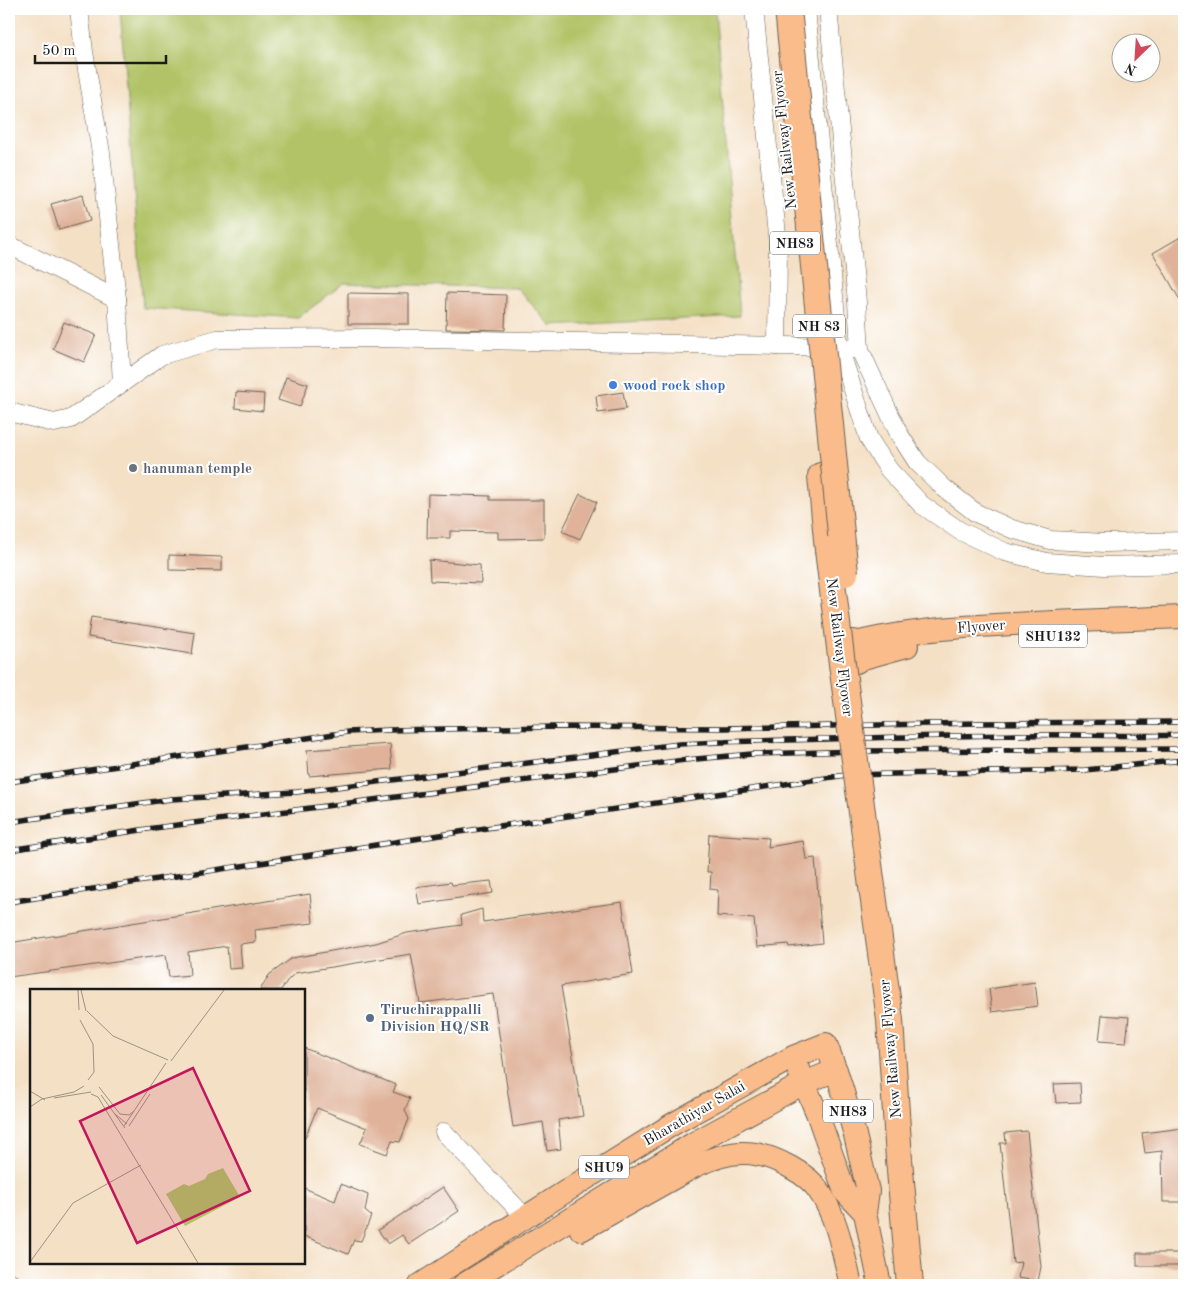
<svg xmlns="http://www.w3.org/2000/svg" width="1193" height="1294" viewBox="0 0 1193 1294" font-family="'Old Standard TT',serif">
<rect width="100%" height="100%" fill="#fff"/>
<filter id="ink" filterUnits="userSpaceOnUse"><feTurbulence type="fractalNoise" baseFrequency=".02" numOctaves="2"/><feDisplacementMap in="SourceGraphic" scale="10" xChannelSelector="R" yChannelSelector="G"/><feConvolveMatrix kernelMatrix="1 2 1 2 8 2 1 2 1" color-interpolation-filters="sRGB"/></filter>
<filter id="wash" filterUnits="userSpaceOnUse"><feTurbulence type="fractalNoise" baseFrequency=".0096" numOctaves="4" result="noise"/><feDisplacementMap in="SourceGraphic" scale="20" xChannelSelector="R" yChannelSelector="G"/><feGaussianBlur stdDeviation="1.12" result="paint"/><feColorMatrix in="noise" values="0 0 0 0 0 0 0 0 0 0 0 0 0 0 0 0 0 1.4 0 .05"/><feComposite in="paint" operator="in"/></filter>
<g filter="url(#wash)">
<rect width="100%" height="100%" fill="#f4e0c5"/>
<polygon fill="#b1c366" stroke="#667041" points="120,9 715,9 740,316 551,326 517,288 344,283 298,318 143,308"/>
<g id="blocks">
<g fill="#dfb299">
<polygon points="83,195 90,221 59,230 51,204"/>
<polygon points="1184,235 1184,307 1153,253"/>
<polygon points="348,293 409,294 409,324 348,324"/>
<polygon points="447,293 506,295 505,330 446,329"/>
<polygon points="64,322 96,335 84,362 53,349"/>
<polygon points="286,377 308,384 300,407 278,400"/>
<polygon points="236,392 264,394 263,411 235,408"/>
<polygon points="623,392 626,409 598,413 596,396"/>
<polygon points="428,494 490,496 490,500 544,500 544,538 498,539 498,532 450,531 450,538 427,538"/>
<polygon points="580,494 597,502 580,539 562,531"/>
<polygon points="169,555 222,557 222,571 169,570"/>
<polygon points="429,560 480,565 481,583 430,581"/>
<polygon points="91,617 195,633 192,654 88,637"/>
<polygon points="390,744 392,769 309,776 307,750"/>
<polygon points="709,834 769,838 768,847 803,841 806,859 815,858 822,943 789,947 788,944 757,947 754,919 717,916 718,890 710,889 711,872 707,872"/>
<polygon points="491,881 493,893 419,904 416,887 451,882 452,885"/>
<polygon points="310,894 313,923 255,930 256,942 240,944 242,968 229,969 227,946 188,952 190,975 169,977 166,955 9,977 9,943"/>
<polygon points="622,902 633,974 561,986 583,1116 558,1120 561,1149 547,1151 543,1122 513,1127 493,994 420,1003 411,954 295,973 287,981 281,990 260,990 269,975 292,958 376,943 407,933 462,925 461,915 482,909 483,922"/>
<polygon points="1035,982 1038,1006 992,1012 989,989"/>
<polygon points="1102,1015 1129,1017 1126,1043 1099,1041"/>
<polygon points="304,1048 396,1085 393,1092 410,1098 405,1110 409,1119 400,1142 392,1141 387,1154 360,1144 367,1128 317,1108 305,1138 304,1138"/>
<polygon points="1080,1083 1081,1102 1056,1103 1054,1084"/>
<polygon points="1184,1128 1184,1148 1183,1148 1184,1202 1163,1202 1162,1151 1145,1153 1142,1133"/>
<polygon points="1027,1131 1041,1267 1038,1281 1018,1278 1021,1262 1013,1263 1000,1143 1006,1143 1005,1133"/>
<polygon points="341,1184 368,1195 365,1211 371,1216 361,1241 354,1240 348,1254 304,1236 304,1188 335,1201"/>
<polygon points="443,1187 459,1211 409,1244 402,1235 388,1244 378,1230"/>
<rect x="1137" y="1253" width="47" height="13"/>
</g>
</g>
</g>
<g filter="url(#ink)">
<use href="#blocks" fill-opacity="0" stroke="#686157" stroke-width="1"/>
<g fill="none" stroke-linecap="round" stroke-linejoin="round">
<g stroke="#686157" stroke-width="19">
<g id="minor">
<polyline points="79,9 84,52 101,153 117,299 122,383"/>
<polyline points="754,9 778,245 777,346"/>
<polyline points="806,9 839,347 869,439 889,470 922,505 960,531 1005,552 1047,562 1104,566 1184,564"/>
<polyline points="828,9 857,302 860,350 899,434 917,462 944,488 976,513 1012,529 1050,540 1105,543 1184,541"/>
<polyline points="9,245 117,299"/>
<polyline points="9,412 54,423 71,419 162,355 217,339 372,338 839,347 860,350"/>
<polyline points="444,1132 525,1217"/>
<polyline points="9,1281 13,1285"/>
</g>
</g>
<g stroke="#686157" stroke-width="24">
<g id="major">
<path d="M840,647C896,631 955,627 1013,624C1070,621 1127,619 1184,617"/>
<polyline points="842,664 907,646"/>
<polyline points="798,1069 817,1113 845,1192 865,1213"/>
<path d="M581,1230L695,1166C729,1150 755,1147 790,1167C801,1173 812,1180 819,1191C838,1219 843,1253 851,1285"/>
<polyline points="420,1285 582,1181 673,1124 793,1057 826,1044 838,1076 843,1092 855,1135 868,1191 865,1213 880,1285"/>
<polyline points="463,1285 694,1143 804,1083 836,1070"/>
</g>
</g>
<g stroke="#686157" stroke-width="28">
<g id="highway">
<polyline points="821,476 828,550"/>
<polyline points="854,643 856,660"/>
</g>
</g>
<use href="#minor" stroke="#fff" stroke-width="18"/>
<use href="#major" stroke="#fabc8b" stroke-width="22"/>
<use href="#highway" stroke="#fabc8b" stroke-width="26"/>
<g stroke="#1c1c1c" stroke-width="5.5">
<g id="rail">
<polyline points="9,782 348,732 389,730 553,727 725,728 978,723 1184,722"/>
<path d="M9,822L171,799L297,792L679,744L721,742C820,739 918,736 1017,735C1073,734 1129,737 1184,735"/>
<polyline points="9,850 154,828 685,760 752,754 859,751 1184,749"/>
<polyline points="9,902 466,831 846,775 1085,770 1184,760"/>
</g>
</g>
<use href="#rail" stroke="#fff" stroke-width="4" stroke-dasharray="11" stroke-linecap="butt"/>
<g stroke="#686157" stroke-width="28" stroke-linecap="butt">
<g id="highway-bridge">
<polyline points="788,9 845,573"/>
<polyline points="828,550 842,664 890,1020 899,1159 910,1285"/>
</g>
</g>
<use href="#highway-bridge" stroke="#fabc8b" stroke-width="26"/>
</g>
</g>
<circle fill="#3f7fe0" stroke="#fff" stroke-width="2" cx="613" cy="385" r="5"/>
<circle fill="#6b7280" stroke="#fff" stroke-width="2" cx="133" cy="468" r="5"/>
<circle fill="#5c6f8a" stroke="#fff" stroke-width="2" cx="370" cy="1018" r="5"/>
<g text-anchor="middle" stroke-width="4" stroke-linejoin="round" paint-order="stroke">
<g fill="#fff" stroke="#606060" stroke-width="1">
<rect x="770" y="231.5" width="50" height="23" rx="4"/>
<rect x="793" y="314.5" width="52" height="23" rx="4"/>
<rect x="1019" y="624.5" width="68" height="23" rx="4"/>
<rect x="823" y="1099.5" width="50" height="23" rx="4"/>
<rect x="579" y="1155.5" width="50" height="23" rx="4"/>
</g>
<g font-size="14" font-weight="bold" fill="#1c1c1c">
<text x="795" y="248">NH83</text>
<text x="819" y="331">NH 83</text>
<text x="1053" y="641">SHU132</text>
<text x="848" y="1116">NH83</text>
<text x="604" y="1172">SHU9</text>
</g>
<g font-size="15" fill="#1c1c1c" stroke="#fff">
<text transform="translate(784 140) rotate(-96)" y="5">New Railway Flyover</text>
<text transform="translate(981 626) rotate(-4)" y="5">Flyover</text>
<text transform="translate(840 647) rotate(83)" y="5">New Railway Flyover</text>
<text transform="translate(890 1049) rotate(-95)" y="5">New Railway Flyover</text>
<text transform="translate(694 1113) rotate(-30)" y="5">Bharathiyar Salai</text>
</g>
<g font-size="15" font-weight="bold" fill="#366cbe" stroke="#fff" text-anchor="start">
<text x="623" y="390">wood rock shop</text>
</g>
<g font-size="15" font-weight="bold" fill="#5b616d" stroke="#fff" text-anchor="start">
<text x="143" y="473">hanuman temple</text>
</g>
<g font-size="15" font-weight="bold" fill="#4e5e75" stroke="#fff" text-anchor="start">
<text x="380" y="1014">Tiruchirappalli<tspan x="380" dy="17">Division HQ/SR</tspan></text>
</g>
</g>
<g transform="translate(30 989)">
<rect width="275" height="275" fill="#f4e0c5"/>
<path d="M193,179L210,208L155,237L136,205L154,195L159,197L175,190L178,185Z" fill="#b1c366"/>
<path fill="none" stroke="#9e9281" stroke-width="1" d="M48,1L49,21M51,1L56,22M57,22L83,47L138,71M50,31L63,55L64,83L58,91M141,72L194,1M69,98L90,125L99,126L104,122M0,102L15,111M61,105L68,108L168,274M71,106L95,139M24,109L61,103M0,118L12,110L44,103L54,97M85,125L97,135M94,137L136,74M99,137L120,105M0,273L43,214L111,176"/>
<path fill="#c2185b" fill-opacity="0.15" stroke="#c2185b" stroke-width="2.5" d="M163,79L220,202L107,254L50,132Z"/>
<rect width="275" height="275" fill="none" stroke="#1c1c1c" stroke-width="2.5"/>
</g>
<rect width="1193" height="1294" fill="none" stroke="#fff" stroke-width="30"/>
<g transform="translate(1136 58) rotate(205)"><circle r="24" fill="#ffffff" stroke="#a4a4a4"/>
<path d="M0-4L9 19L0 12L-9 19Z" fill="#d1495b"/>
<text y="-8" font-size="14" font-weight="bold" text-anchor="middle" fill="#1c1c1c">N</text>
</g>
<path d="M35 55v8h131v-8" fill="none" stroke="#1c1c1c" stroke-width="2.5"/>
<text x="42" y="55" font-size="15" fill="#1c1c1c" stroke="#ffffff" stroke-width="4" paint-order="stroke">50 m</text>
</svg>
